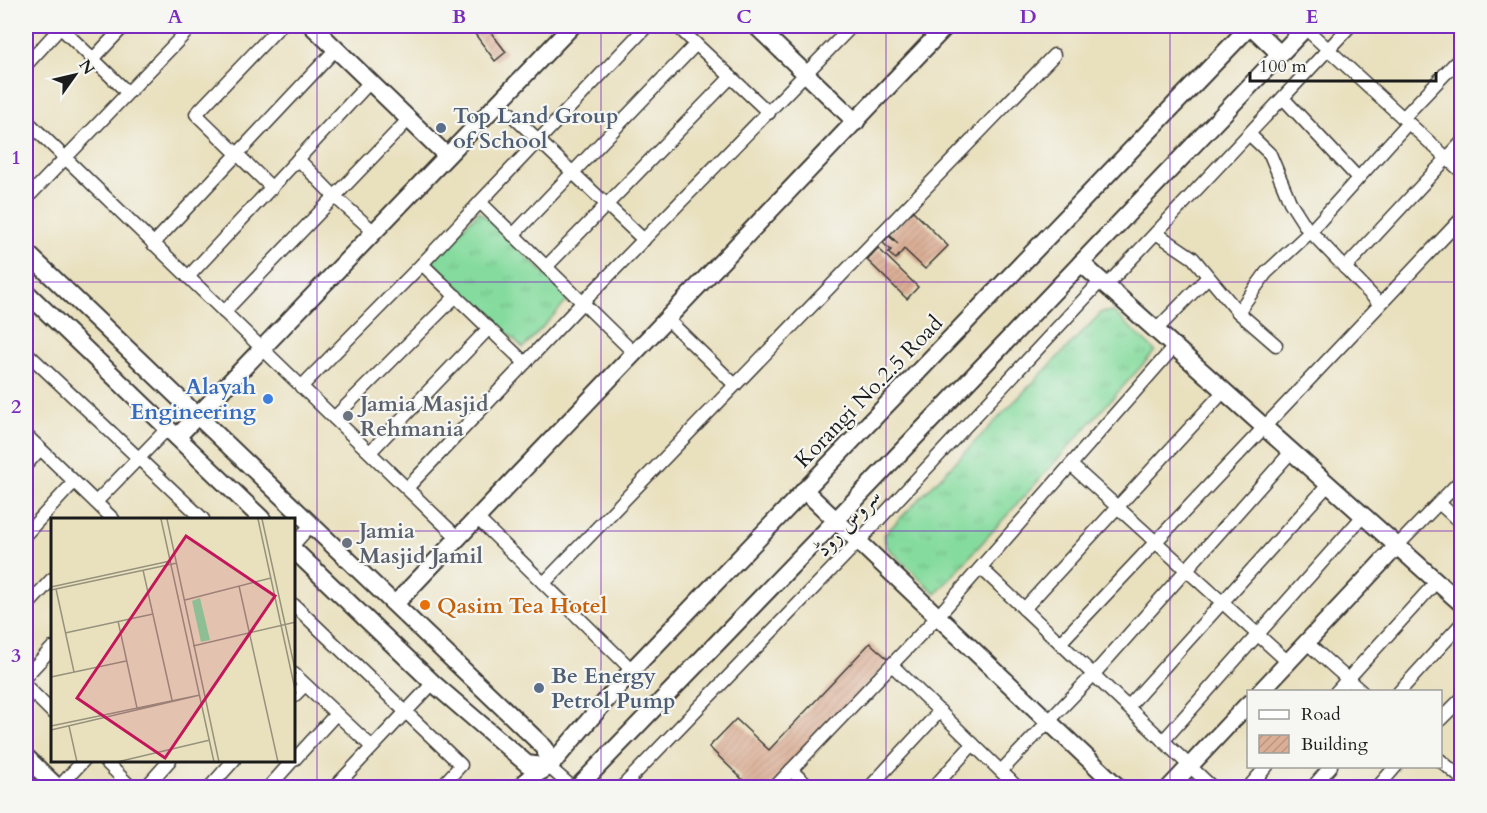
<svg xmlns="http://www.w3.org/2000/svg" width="1487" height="813" viewBox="0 0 1487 813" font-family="Cardo,Amiri,serif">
<defs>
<pattern id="grass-tufts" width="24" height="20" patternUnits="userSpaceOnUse" patternTransform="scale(1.5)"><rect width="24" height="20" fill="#85db9e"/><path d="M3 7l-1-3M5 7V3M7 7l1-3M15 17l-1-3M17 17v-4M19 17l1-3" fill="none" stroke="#72bb88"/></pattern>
<pattern id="building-hatch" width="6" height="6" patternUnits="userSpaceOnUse" patternTransform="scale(1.5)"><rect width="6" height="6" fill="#dbaf96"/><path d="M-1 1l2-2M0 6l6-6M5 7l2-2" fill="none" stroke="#bb9681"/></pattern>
</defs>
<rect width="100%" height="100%" fill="#f6f6f2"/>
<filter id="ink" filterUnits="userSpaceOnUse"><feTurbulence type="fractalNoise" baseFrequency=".0167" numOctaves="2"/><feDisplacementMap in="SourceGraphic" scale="12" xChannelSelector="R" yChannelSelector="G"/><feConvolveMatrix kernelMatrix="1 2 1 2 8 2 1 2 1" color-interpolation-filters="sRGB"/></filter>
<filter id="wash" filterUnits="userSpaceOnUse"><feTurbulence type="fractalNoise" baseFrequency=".008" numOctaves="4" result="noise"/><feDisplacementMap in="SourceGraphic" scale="24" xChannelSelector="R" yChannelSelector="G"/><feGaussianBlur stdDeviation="1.35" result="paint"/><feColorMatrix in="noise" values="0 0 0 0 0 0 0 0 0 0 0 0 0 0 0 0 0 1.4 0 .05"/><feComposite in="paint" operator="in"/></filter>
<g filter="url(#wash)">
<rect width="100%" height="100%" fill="#e9e0be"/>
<g fill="url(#grass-tufts)" stroke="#507c5d" stroke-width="1.5">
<polygon points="479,211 570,298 523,348 431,261"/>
<polygon points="1102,312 1114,312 1155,351 936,594 886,546 884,535"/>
</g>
<g id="blocks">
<g fill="url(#building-hatch)">
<polygon points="469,26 486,26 506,52 495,61"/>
<polygon points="912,210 948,246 925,269 904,249 896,259 888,253 891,250 883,243 889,236 898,244 889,234"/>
<polygon points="878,248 918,287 907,299 867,260"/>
<polygon points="870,643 889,660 769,788 734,788 742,779 709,747 736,719 769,750"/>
</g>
</g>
</g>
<g filter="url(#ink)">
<use href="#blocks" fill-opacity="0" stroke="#3b3934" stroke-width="1.5"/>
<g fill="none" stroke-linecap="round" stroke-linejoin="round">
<g stroke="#3b3934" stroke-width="15">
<g id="street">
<polyline points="59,26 127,92"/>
<polyline points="677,26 769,113"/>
<polyline points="1460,26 1462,27"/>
<polyline points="1305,28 1462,172"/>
<polyline points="768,38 779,26"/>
<polyline points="93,59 124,26"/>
<polyline points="26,65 61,27"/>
<polyline points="1283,98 1358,178"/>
<polyline points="498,102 644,240"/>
<polyline points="1403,118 1462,56"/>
<polyline points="26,120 458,538"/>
<polyline points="1249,134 1270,154 1290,202 1306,227 1380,304"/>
<polyline points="298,159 334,196 373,231"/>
<polyline points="272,188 196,114 280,26"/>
<polyline points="26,199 192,26"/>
<polyline points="480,202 647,26"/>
<polyline points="1156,233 1193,258 1238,312 1276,345"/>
<polyline points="513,235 696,44"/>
<polyline points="153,244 336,49"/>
<polyline points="546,267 731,77"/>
<polyline points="1345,268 1462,142"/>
<polyline points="188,277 370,82"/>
<polyline points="1106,286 1350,26"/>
<polyline points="224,312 409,119"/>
<polyline points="1238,312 1266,273 1310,232 1408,123"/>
<polyline points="667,319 735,385"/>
<polyline points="1155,331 1208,277"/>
<polyline points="26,352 203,519"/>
<polyline points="525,363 422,264 480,202 634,353"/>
<polyline points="301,387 422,264"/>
<polyline points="334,418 456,296"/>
<polyline points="26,435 113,519"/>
<polyline points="370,452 489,328"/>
<polyline points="26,465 40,449"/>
<polyline points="1071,465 1288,662"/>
<polyline points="407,488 582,303 852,26"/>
<polyline points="96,502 168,428"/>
<polyline points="1439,503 1462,524"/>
<polyline points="477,518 632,670"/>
<polyline points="26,534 74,482"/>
<polyline points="294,544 311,525"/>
<polyline points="1397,546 1462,479"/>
<polyline points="981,568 1213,788"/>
<polyline points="544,583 1054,55"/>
<polyline points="294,605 461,765 440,788"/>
<polyline points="26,607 52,579"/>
<polyline points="1024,609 1224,391"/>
<polyline points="1306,642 1362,692"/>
<polyline points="1060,643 1462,218"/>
<polyline points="893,666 1018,788"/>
<polyline points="294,674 372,747"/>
<polyline points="26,676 52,648"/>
<polyline points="26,686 52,712"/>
<polyline points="1336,692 1437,581"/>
<polyline points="1399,692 1462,623"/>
<polyline points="294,696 305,685"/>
<polyline points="1128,707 1328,485"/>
<polyline points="1440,720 1462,698"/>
<polyline points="1163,741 1363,516"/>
<polyline points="104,760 132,788"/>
<polyline points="294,760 336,714"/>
<polyline points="1440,760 1462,779"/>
<polyline points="549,767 573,788"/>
<polyline points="791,770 810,788"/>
<polyline points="1001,771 1093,675 1291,452"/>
<polyline points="58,788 84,760"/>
<polyline points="145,788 170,760"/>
<polyline points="209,788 234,760"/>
<polyline points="268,788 293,760"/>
<polyline points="334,788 433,683"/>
<polyline points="621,788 859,541 1100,282"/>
<polyline points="774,788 938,616 1174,347"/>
<polyline points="869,788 940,711"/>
<polyline points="933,788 973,744"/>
<polyline points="1001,788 1009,779"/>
<polyline points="1248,788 1267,766"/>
<polyline points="1312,788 1331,766"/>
<polyline points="1377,788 1396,766"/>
</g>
</g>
<g stroke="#3b3934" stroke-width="20">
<g id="secondary">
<polyline points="312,26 446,155"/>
<polyline points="756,26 856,122"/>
<polyline points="1251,26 1280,54"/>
<polyline points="26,252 545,748 549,767 527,764 433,683 294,550"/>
<polyline points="1081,263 1462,604"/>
<polyline points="26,292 262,519"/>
<polyline points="177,437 572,26"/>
<polyline points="804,490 1119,788"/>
<polyline points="395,604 946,26"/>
<polyline points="1260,692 1397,546"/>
<polyline points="26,757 58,788"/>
<polyline points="520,788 529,778 549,767 632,670 1250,26"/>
<polyline points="577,788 836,520 1307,26"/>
<polyline points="1169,788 1248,704"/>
</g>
</g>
<use href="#street" stroke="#fff" stroke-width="12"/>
<use href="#secondary" stroke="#fff" stroke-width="16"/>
</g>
</g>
<path fill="none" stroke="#7b2cbf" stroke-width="1.5" stroke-opacity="0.55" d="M317,26V788M601,26V788M886,26V788M1170,26V788M26,282H1462M26,531H52M294,531H1462"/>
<g fill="#5c6f8a" stroke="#f6f6f2" stroke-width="2">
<circle cx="441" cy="128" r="6"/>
<circle cx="539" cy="688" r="6"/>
</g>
<circle fill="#3f7fe0" stroke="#f6f6f2" stroke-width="2" cx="268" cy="399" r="6"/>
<g fill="#6b7280" stroke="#f6f6f2" stroke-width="2">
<circle cx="348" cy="416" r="6"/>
<circle cx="347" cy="543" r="6"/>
</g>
<circle fill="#e8710a" stroke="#f6f6f2" stroke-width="2" cx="425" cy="605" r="6"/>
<g text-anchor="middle" stroke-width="4.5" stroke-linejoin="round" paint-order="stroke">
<g font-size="22" font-weight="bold" fill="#4e5e75" stroke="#f6f6f2" text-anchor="start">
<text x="453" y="123">Top Land Group<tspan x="453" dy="25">of School</tspan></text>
<text x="551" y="683">Be Energy<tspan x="551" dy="25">Petrol Pump</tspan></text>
</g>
<g font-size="22" font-weight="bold" fill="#366cbe" stroke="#f6f6f2" text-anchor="end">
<text x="256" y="394">Alayah<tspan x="256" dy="25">Engineering</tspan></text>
</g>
<g font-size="22" fill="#1c1c1c" stroke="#f6f6f2">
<text transform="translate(868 391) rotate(-46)" y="8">Korangi No.2.5 Road</text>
<text transform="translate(847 522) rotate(-47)" y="8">سروس روڈ</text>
</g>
<g font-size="22" font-weight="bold" fill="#5b616d" stroke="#f6f6f2" text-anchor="start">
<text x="360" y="411">Jamia Masjid<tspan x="360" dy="25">Rehmania</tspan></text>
<text x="359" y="538">Jamia<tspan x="359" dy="25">Masjid Jamil</tspan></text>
</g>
<g font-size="22" font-weight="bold" fill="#c56008" stroke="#f6f6f2" text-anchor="start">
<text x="437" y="613">Qasim Tea Hotel</text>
</g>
</g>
<g transform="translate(51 518)">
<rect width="244" height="244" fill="#e9e0be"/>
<path d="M149,80L159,122L150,124L141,83Z" fill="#85db9e"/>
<path fill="none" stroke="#97927d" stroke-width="1.5" d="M110,1L163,244M116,1L168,244M207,1L245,176M211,1L245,156M92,52L121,182M188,68L227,244M0,69L119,43M5,71L23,154M0,72L126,45M134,82L220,60M67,103L86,190M14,115L102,96M142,128L245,104M0,159L75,143M0,208L149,177M18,208L26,244M0,212L149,177M66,244L159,222"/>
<path fill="#c2185b" fill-opacity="0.15" stroke="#c2185b" stroke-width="3" d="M135,18L224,78L114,240L26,180Z"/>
<rect width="244" height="244" fill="none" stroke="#1c1c1c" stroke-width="3"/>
</g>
<rect width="1487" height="813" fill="none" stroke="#f6f6f2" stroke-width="66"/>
<rect x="1247" y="690" width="195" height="78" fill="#f6f6f2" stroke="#9f9f9c" stroke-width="1.5"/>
<rect x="1259" y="710" width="30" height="9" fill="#ffffff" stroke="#9f9f9c" stroke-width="1.5"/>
<text x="1301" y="720" font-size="18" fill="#1c1c1c">Road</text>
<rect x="1259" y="735" width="30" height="18" fill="url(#building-hatch)" stroke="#9f9f9c" stroke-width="1.5"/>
<text x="1301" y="750" font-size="18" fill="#1c1c1c">Building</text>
<g transform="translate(75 75) rotate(56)" stroke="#f6f6f2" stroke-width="4.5" paint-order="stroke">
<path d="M0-4.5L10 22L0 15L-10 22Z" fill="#1c1c1c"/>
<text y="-9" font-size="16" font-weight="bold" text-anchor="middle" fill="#1c1c1c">N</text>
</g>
<path d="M1250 72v9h186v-9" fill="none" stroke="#1c1c1c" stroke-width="3"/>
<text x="1259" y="72" font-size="18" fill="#1c1c1c" stroke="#f6f6f2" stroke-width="4.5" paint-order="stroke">100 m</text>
<rect x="33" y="33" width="1421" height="747" fill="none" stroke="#7b2cbf" stroke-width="2"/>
<g font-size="20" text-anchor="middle" font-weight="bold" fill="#7b2cbf">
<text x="175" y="23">A</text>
<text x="459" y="23">B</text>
<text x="744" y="23">C</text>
<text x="1028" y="23">D</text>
<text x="1312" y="23">E</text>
<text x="16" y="164">1</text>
<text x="16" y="413">2</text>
<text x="16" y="662">3</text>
</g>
</svg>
